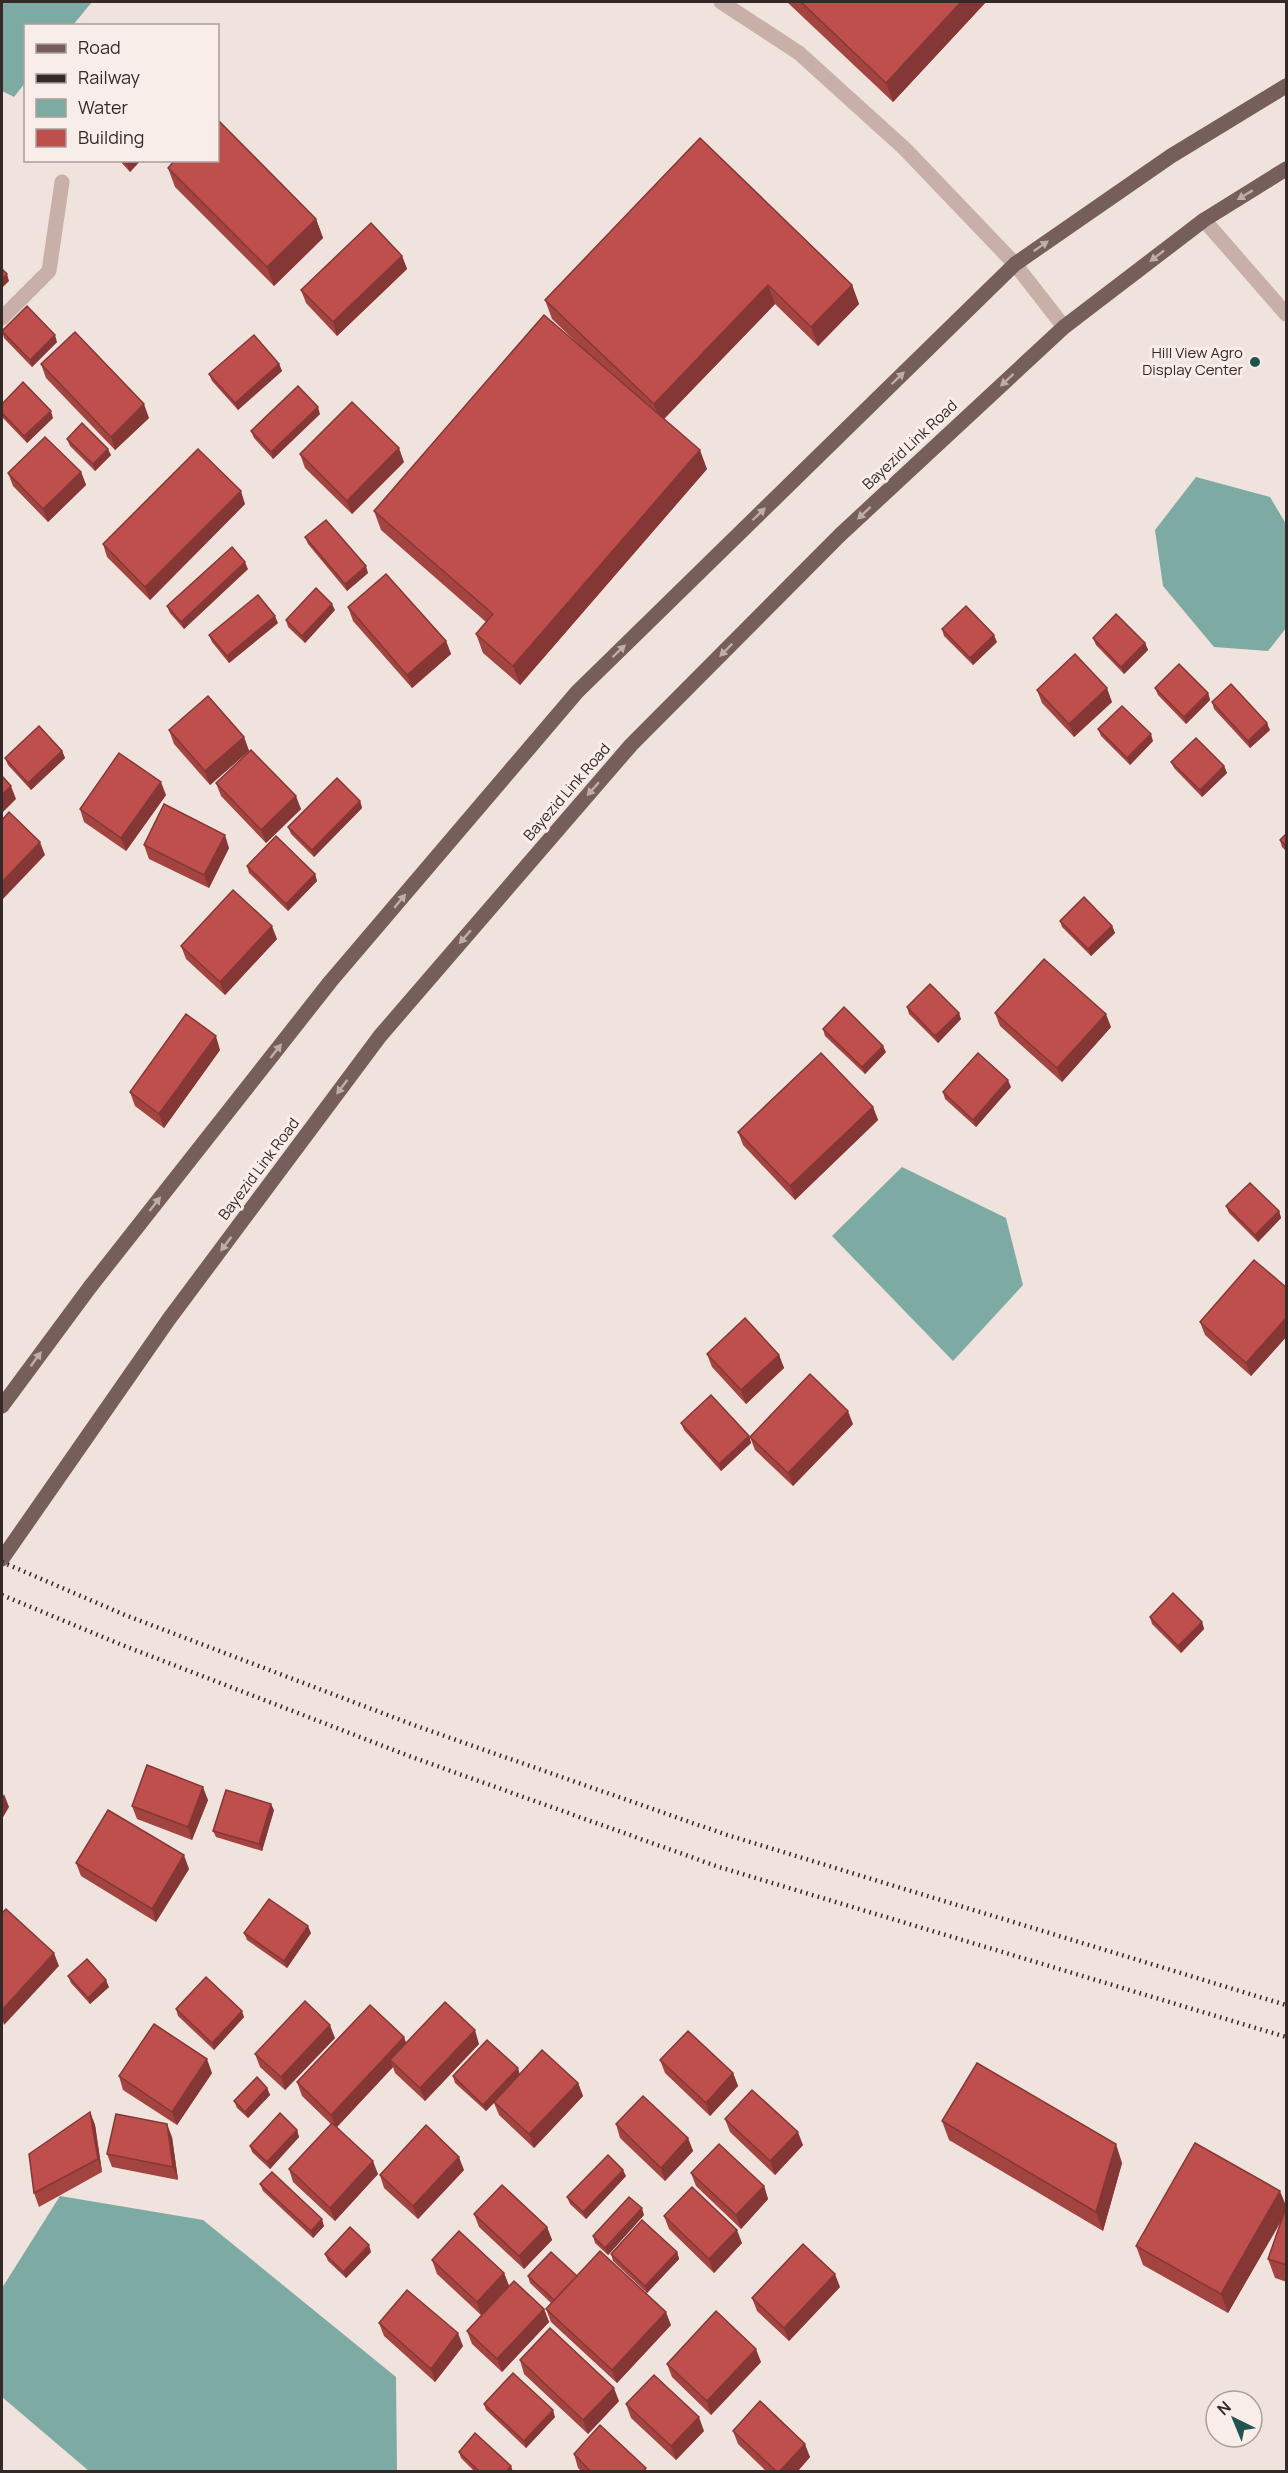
<svg xmlns="http://www.w3.org/2000/svg" width="1288" height="2473" viewBox="0 0 1288 2473" font-family="Manrope,sans-serif">
<rect width="100%" height="100%" fill="#f0e2dc"/>
<g fill="#7daba3">
<polygon points="2,2 92,2 73,25 26,26 25,83 14,97 2,91"/>
<polygon points="1196,477 1270,497 1286,524 1286,628 1268,651 1214,647 1163,586 1155,530"/>
<polygon points="902,1167 1006,1218 1023,1285 953,1361 832,1236"/>
<polygon points="60,2196 203,2220 396,2377 397,2471 89,2471 2,2397 2,2288"/>
</g>
<g fill="none" stroke-linecap="round" stroke-linejoin="round">
<polyline stroke="#c8b0a9" stroke-width="15" points="721,2 799,53 905,149 1015,264 1064,327"/>
<g stroke="#c8b0a9" stroke-width="15">
<polyline points="1204,220 1286,314"/>
<polyline points="2,318 49,271 62,182"/>
</g>
<g stroke="#765e5a" stroke-width="15">
<polyline points="2,1406 90,1287 330,982 577,692 1015,264 1171,156 1286,86"/>
<polyline points="2,1559 169,1319 380,1036 631,745 840,535 1064,327 1204,220 1286,169"/>
</g>
<g stroke="#352928" stroke-width="4.5" stroke-dasharray="1.5 4.5" stroke-linecap="butt">
<polyline points="2,1562 125,1615 419,1727 727,1835 1286,2005"/>
<polyline points="2,1595 122,1645 409,1756 719,1867 1286,2037"/>
</g>
</g>
<g fill="#a34441">
<polygon points="787,2 986,2 893,102"/>
<polygon points="700,138 852,285 859,304 818,346 775,304 664,419 707,469 520,685 483,653 476,634 486,622 381,530 374,511 578,344 552,319 545,300"/>
<polygon points="119,160 141,160 130,172"/>
<polygon points="168,168 316,219 323,238 274,286 175,187"/>
<polygon points="402,256 407,269 337,336 306,303 301,290"/>
<polygon points="2,331 57,342 32,367 4,338"/>
<polygon points="41,364 149,418 115,450 46,378"/>
<polygon points="279,364 282,371 238,410 212,381 209,374"/>
<polygon points="2,404 53,418 27,443 2,417"/>
<polygon points="320,414 273,459 254,438 251,431"/>
<polygon points="67,439 111,455 95,471 70,446"/>
<polygon points="300,454 404,462 352,514 305,468"/>
<polygon points="81,472 86,485 48,522 13,486 8,473"/>
<polygon points="245,504 150,600 107,557 103,544"/>
<polygon points="305,537 368,573 347,591 308,544"/>
<polygon points="248,569 184,629 170,613 167,606"/>
<polygon points="348,607 446,641 451,654 412,688 353,621"/>
<polygon points="335,610 305,643 288,627 286,620"/>
<polygon points="278,623 229,663 212,642 209,635"/>
<polygon points="942,629 997,642 973,665 944,636"/>
<polygon points="1093,638 1145,643 1148,650 1124,674 1096,645"/>
<polygon points="1155,688 1208,693 1210,700 1186,724 1158,695"/>
<polygon points="1037,690 1112,702 1074,737 1042,703"/>
<polygon points="1212,702 1270,730 1250,748 1214,709"/>
<polygon points="1098,729 1153,741 1130,765 1101,736"/>
<polygon points="169,730 244,737 249,751 210,785 174,744"/>
<polygon points="62,751 65,758 31,790 8,765 5,758"/>
<polygon points="1171,762 1224,766 1227,773 1202,797 1174,768"/>
<polygon points="216,783 301,809 266,843 221,796"/>
<polygon points="166,795 126,851 84,822 80,809"/>
<polygon points="360,801 362,808 314,857 291,834 288,827"/>
<polygon points="1287,833 1287,852 1282,847 1280,840"/>
<polygon points="144,845 229,848 209,888 149,859"/>
<polygon points="247,866 315,874 317,881 288,911 249,873"/>
<polygon points="1060,921 1112,926 1115,933 1091,956 1062,927"/>
<polygon points="277,939 225,995 186,959 181,946"/>
<polygon points="907,1007 961,1019 938,1043 909,1014"/>
<polygon points="995,1013 1111,1027 1062,1082 1000,1026"/>
<polygon points="823,1029 886,1052 865,1074 825,1036"/>
<polygon points="220,1050 164,1128 135,1106 130,1092"/>
<polygon points="1011,1087 976,1127 945,1099 943,1092"/>
<polygon points="873,1107 878,1120 795,1200 743,1145 738,1132"/>
<polygon points="1226,1206 1279,1211 1281,1218 1258,1242 1229,1213"/>
<polygon points="1287,1288 1287,1336 1251,1376 1205,1335 1200,1322"/>
<polygon points="707,1354 779,1355 784,1368 746,1404 712,1367"/>
<polygon points="681,1423 749,1436 751,1443 721,1471 684,1430"/>
<polygon points="853,1424 793,1486 755,1450 750,1437"/>
<polygon points="1150,1617 1202,1622 1204,1629 1181,1653 1152,1624"/>
<polygon points="208,1800 192,1840 137,1819 132,1806"/>
<polygon points="274,1810 262,1851 216,1837 213,1831"/>
<polygon points="76,1863 189,1869 156,1922 81,1876"/>
<polygon points="244,1933 311,1933 287,1968 247,1940"/>
<polygon points="68,1976 109,1987 90,2004 71,1983"/>
<polygon points="176,2009 244,2017 214,2050 178,2016"/>
<polygon points="335,2038 285,2090 260,2067 255,2054"/>
<polygon points="406,2043 479,2044 425,2101 395,2073 393,2067 337,2127 378,2174 335,2221 293,2182 289,2169 331,2124 302,2096 297,2082"/>
<polygon points="660,2060 733,2073 738,2086 710,2116 665,2073"/>
<polygon points="212,2073 177,2125 123,2090 119,2076"/>
<polygon points="520,2074 578,2083 583,2096 534,2148 499,2115 494,2103 486,2111 455,2083 453,2076"/>
<polygon points="267,2088 270,2095 248,2118 237,2108 234,2101"/>
<polygon points="90,2112 95,2125 102,2172 39,2207 34,2193"/>
<polygon points="725,2119 803,2145 775,2175 730,2132"/>
<polygon points="942,2121 1122,2163 1103,2231 949,2140"/>
<polygon points="616,2124 688,2138 693,2151 665,2181 620,2138"/>
<polygon points="297,2130 299,2137 270,2169 252,2152 250,2146"/>
<polygon points="172,2137 178,2180 112,2167 107,2154"/>
<polygon points="464,2170 418,2219 384,2188 380,2175"/>
<polygon points="691,2173 764,2186 768,2199 741,2229 696,2186"/>
<polygon points="626,2176 586,2219 570,2204 567,2197"/>
<polygon points="260,2184 324,2226 313,2238 263,2191"/>
<polygon points="1287,2205 1287,2282 1275,2278 1268,2259 1281,2220 1228,2313 1143,2265 1136,2246 1286,2207"/>
<polygon points="474,2214 547,2227 552,2240 524,2269 479,2227"/>
<polygon points="644,2215 608,2255 595,2243 593,2236"/>
<polygon points="664,2216 742,2243 714,2273 669,2229"/>
<polygon points="371,2252 346,2278 328,2261 325,2254"/>
<polygon points="677,2252 679,2259 647,2293 613,2261 611,2254"/>
<polygon points="432,2260 504,2273 509,2286 544,2309 549,2322 502,2372 472,2344 467,2331 481,2315 437,2274"/>
<polygon points="528,2276 577,2276 671,2325 617,2383 551,2322 546,2309 551,2303 530,2283"/>
<polygon points="840,2287 789,2341 757,2311 752,2298"/>
<polygon points="379,2323 463,2346 435,2382 384,2336"/>
<polygon points="520,2360 619,2401 588,2434 524,2374"/>
<polygon points="761,2362 711,2415 672,2377 667,2364"/>
<polygon points="484,2404 555,2417 526,2448 486,2410"/>
<polygon points="626,2404 704,2431 676,2460 631,2418"/>
<polygon points="733,2431 810,2457 797,2472 767,2472 738,2444"/>
<polygon points="459,2452 513,2472 475,2472 461,2458"/>
<polygon points="574,2454 647,2472 582,2472 578,2468"/>
</g>
<g fill="#853735">
<polygon points="961,2 986,2 893,102 886,83"/>
<polygon points="132,160 141,160 130,172 127,165"/>
<polygon points="316,219 323,238 274,286 267,267"/>
<polygon points="402,256 407,269 337,336 333,322"/>
<polygon points="7,274 9,281 2,288 2,279"/>
<polygon points="768,285 775,304 660,423 654,404"/>
<polygon points="852,285 859,304 818,346 811,327"/>
<polygon points="55,335 57,342 32,367 30,360"/>
<polygon points="279,364 282,371 238,410 235,403"/>
<polygon points="144,404 149,418 115,450 111,437"/>
<polygon points="318,407 320,414 273,459 271,452"/>
<polygon points="51,411 53,418 27,443 24,436"/>
<polygon points="399,448 404,462 352,514 347,501"/>
<polygon points="108,449 111,455 95,471 93,464"/>
<polygon points="700,450 707,469 520,685 513,666"/>
<polygon points="81,472 86,485 48,522 43,509"/>
<polygon points="241,491 245,504 150,600 145,587"/>
<polygon points="245,562 248,569 184,629 181,622"/>
<polygon points="366,566 368,573 347,591 345,584"/>
<polygon points="332,604 335,610 305,643 302,636"/>
<polygon points="275,616 278,623 229,663 227,656"/>
<polygon points="994,635 997,642 973,665 970,658"/>
<polygon points="446,641 451,654 412,688 407,675"/>
<polygon points="1145,643 1148,650 1124,674 1121,667"/>
<polygon points="1107,688 1112,702 1074,737 1069,724"/>
<polygon points="1208,693 1210,700 1186,724 1184,717"/>
<polygon points="1267,723 1270,730 1250,748 1248,741"/>
<polygon points="1151,734 1153,741 1130,765 1127,758"/>
<polygon points="244,737 249,751 210,785 205,771"/>
<polygon points="62,751 65,758 31,790 28,783"/>
<polygon points="1224,766 1227,773 1202,797 1200,790"/>
<polygon points="161,782 166,795 126,851 121,838"/>
<polygon points="11,786 16,799 2,813 2,795"/>
<polygon points="296,796 301,809 266,843 261,830"/>
<polygon points="360,801 362,808 314,857 312,850"/>
<polygon points="225,835 229,848 209,888 204,875"/>
<polygon points="40,842 45,855 2,900 2,882"/>
<polygon points="315,874 317,881 288,911 286,904"/>
<polygon points="272,926 277,939 225,995 220,982"/>
<polygon points="1112,926 1115,933 1091,956 1088,949"/>
<polygon points="959,1013 961,1019 938,1043 935,1036"/>
<polygon points="1106,1014 1111,1027 1062,1082 1057,1068"/>
<polygon points="216,1036 220,1050 164,1128 159,1114"/>
<polygon points="883,1046 886,1052 865,1074 862,1067"/>
<polygon points="1008,1080 1011,1087 976,1127 973,1120"/>
<polygon points="873,1107 878,1120 795,1200 790,1186"/>
<polygon points="1279,1211 1281,1218 1258,1242 1255,1235"/>
<polygon points="1287,1317 1287,1336 1251,1376 1246,1363"/>
<polygon points="779,1355 784,1368 746,1404 741,1390"/>
<polygon points="848,1411 853,1424 793,1486 788,1473"/>
<polygon points="749,1436 751,1443 721,1471 719,1464"/>
<polygon points="1202,1622 1204,1629 1181,1653 1178,1646"/>
<polygon points="203,1787 208,1800 192,1840 188,1827"/>
<polygon points="4,1794 9,1807 2,1819 2,1798"/>
<polygon points="271,1804 274,1810 262,1851 259,1844"/>
<polygon points="184,1855 189,1869 156,1922 152,1909"/>
<polygon points="308,1926 311,1933 287,1968 284,1961"/>
<polygon points="54,1953 59,1966 4,2025 2,2017 2,2010"/>
<polygon points="106,1980 109,1987 90,2004 88,1998"/>
<polygon points="242,2011 244,2017 214,2050 212,2043"/>
<polygon points="330,2025 335,2038 285,2090 281,2077"/>
<polygon points="475,2030 479,2044 425,2101 420,2088"/>
<polygon points="404,2037 409,2050 390,2060 393,2067 336,2128 331,2115"/>
<polygon points="207,2059 212,2073 177,2125 172,2112"/>
<polygon points="518,2068 520,2075 486,2111 483,2105"/>
<polygon points="733,2073 738,2086 710,2116 706,2103"/>
<polygon points="578,2083 583,2096 534,2148 529,2134"/>
<polygon points="267,2088 270,2095 248,2118 245,2112"/>
<polygon points="90,2112 95,2125 102,2172 98,2159"/>
<polygon points="167,2124 172,2137 178,2180 173,2167"/>
<polygon points="297,2130 299,2137 270,2169 267,2162"/>
<polygon points="798,2132 803,2145 775,2175 770,2161"/>
<polygon points="688,2138 693,2151 665,2181 661,2168"/>
<polygon points="1116,2144 1122,2163 1103,2231 1096,2212"/>
<polygon points="459,2157 464,2170 418,2219 413,2206"/>
<polygon points="373,2161 378,2174 335,2221 330,2208"/>
<polygon points="623,2170 626,2176 586,2219 583,2212"/>
<polygon points="764,2186 768,2199 741,2229 736,2215"/>
<polygon points="1280,2191 1287,2208 1287,2211 1228,2313 1221,2294"/>
<polygon points="642,2208 644,2215 608,2255 605,2248"/>
<polygon points="322,2219 324,2226 313,2238 311,2231"/>
<polygon points="547,2227 552,2240 524,2269 519,2256"/>
<polygon points="737,2230 742,2243 714,2273 709,2259"/>
<polygon points="369,2245 371,2252 346,2278 343,2272"/>
<polygon points="677,2252 679,2259 647,2293 645,2286"/>
<polygon points="504,2273 509,2286 481,2315 477,2302"/>
<polygon points="835,2274 840,2287 789,2341 784,2328"/>
<polygon points="544,2309 549,2322 502,2372 497,2359"/>
<polygon points="666,2312 671,2325 617,2383 612,2370"/>
<polygon points="458,2333 463,2346 435,2382 431,2369"/>
<polygon points="756,2349 761,2362 711,2415 707,2401"/>
<polygon points="614,2388 619,2401 588,2434 583,2420"/>
<polygon points="553,2410 555,2417 526,2448 524,2441"/>
<polygon points="699,2417 704,2431 676,2460 671,2446"/>
<polygon points="805,2444 810,2457 797,2472 779,2472"/>
<polygon points="511,2466 513,2472 506,2472"/>
</g>
<g fill="#be4f4c" stroke="#853735" stroke-width="1.5">
<polygon points="801,2 961,2 886,83"/>
<polygon points="218,120 316,219 267,267 168,168 175,160 218,160"/>
<polygon points="700,138 852,285 811,327 768,285 654,404 545,300"/>
<polygon points="123,160 132,160 127,165"/>
<polygon points="371,223 402,256 333,322 301,290"/>
<polygon points="2,269 7,274 2,279"/>
<polygon points="27,306 55,335 30,360 2,331"/>
<polygon points="544,315 700,450 513,666 476,634 493,614 374,511"/>
<polygon points="75,332 144,404 111,437 41,364"/>
<polygon points="254,335 279,364 235,403 209,374"/>
<polygon points="23,382 51,411 24,436 2,413 2,404"/>
<polygon points="298,386 318,407 271,452 251,431"/>
<polygon points="352,402 399,448 347,501 300,454"/>
<polygon points="82,423 108,449 93,464 67,439"/>
<polygon points="45,437 81,472 43,509 8,473"/>
<polygon points="198,449 241,491 145,587 103,544"/>
<polygon points="326,520 366,566 345,584 305,537"/>
<polygon points="232,547 245,562 181,622 167,606"/>
<polygon points="386,574 446,641 407,675 348,607"/>
<polygon points="316,588 332,604 302,636 286,620"/>
<polygon points="258,595 275,616 227,656 209,635"/>
<polygon points="966,606 994,635 970,658 942,629"/>
<polygon points="1116,614 1145,643 1121,667 1093,638"/>
<polygon points="1075,654 1107,688 1069,724 1037,690"/>
<polygon points="1179,664 1208,693 1184,717 1155,688"/>
<polygon points="1231,684 1267,723 1248,741 1212,702"/>
<polygon points="208,696 244,737 205,771 169,730"/>
<polygon points="1122,706 1151,734 1127,758 1098,729"/>
<polygon points="39,726 62,751 28,783 5,758"/>
<polygon points="1196,738 1224,766 1200,790 1171,762"/>
<polygon points="251,750 296,796 261,830 216,783"/>
<polygon points="119,753 161,782 121,838 80,809"/>
<polygon points="2,776 11,786 2,795"/>
<polygon points="337,778 360,801 312,850 288,827"/>
<polygon points="164,804 225,835 204,875 144,845"/>
<polygon points="9,812 40,842 2,882 2,820"/>
<polygon points="1287,833 1287,847 1280,840"/>
<polygon points="276,836 315,874 286,904 247,866"/>
<polygon points="233,890 272,926 220,982 181,946"/>
<polygon points="1084,897 1112,926 1088,949 1060,921"/>
<polygon points="1044,959 1106,1014 1057,1068 995,1013"/>
<polygon points="930,984 959,1013 935,1036 907,1007"/>
<polygon points="844,1007 883,1046 862,1067 823,1029"/>
<polygon points="186,1014 216,1036 159,1114 130,1092"/>
<polygon points="821,1053 873,1107 790,1186 738,1132"/>
<polygon points="978,1053 1008,1080 973,1120 943,1092"/>
<polygon points="1250,1183 1279,1211 1255,1235 1226,1206"/>
<polygon points="1254,1260 1287,1288 1287,1317 1246,1363 1200,1322"/>
<polygon points="745,1318 779,1355 741,1390 707,1354"/>
<polygon points="810,1374 848,1411 788,1473 750,1437"/>
<polygon points="711,1395 749,1436 719,1464 681,1423"/>
<polygon points="1173,1593 1202,1622 1178,1646 1150,1617"/>
<polygon points="147,1765 203,1787 188,1827 132,1806"/>
<polygon points="226,1790 271,1804 259,1844 213,1831"/>
<polygon points="108,1810 184,1855 152,1909 76,1863"/>
<polygon points="269,1899 308,1926 284,1961 244,1933"/>
<polygon points="6,1909 54,1953 2,2010 2,1913"/>
<polygon points="87,1959 106,1980 88,1998 68,1976"/>
<polygon points="206,1977 242,2011 212,2043 176,2009"/>
<polygon points="305,2001 330,2025 281,2077 255,2054"/>
<polygon points="445,2002 475,2030 420,2088 390,2060"/>
<polygon points="370,2005 404,2037 331,2115 297,2082"/>
<polygon points="154,2024 207,2059 172,2112 119,2076"/>
<polygon points="688,2031 733,2073 706,2103 660,2060"/>
<polygon points="487,2040 518,2068 483,2105 453,2076"/>
<polygon points="542,2050 578,2083 529,2134 494,2102"/>
<polygon points="977,2063 1116,2144 1096,2212 942,2121"/>
<polygon points="257,2077 267,2088 245,2112 234,2101"/>
<polygon points="752,2090 798,2132 770,2161 725,2119"/>
<polygon points="643,2096 688,2138 661,2168 616,2124"/>
<polygon points="90,2112 98,2159 34,2193 29,2154"/>
<polygon points="280,2113 297,2130 267,2162 250,2146"/>
<polygon points="116,2114 167,2124 173,2167 107,2154"/>
<polygon points="332,2123 373,2161 330,2208 289,2169"/>
<polygon points="426,2125 459,2157 413,2206 380,2175"/>
<polygon points="1195,2143 1280,2191 1221,2294 1136,2246"/>
<polygon points="719,2144 764,2186 736,2215 691,2173"/>
<polygon points="608,2155 623,2170 583,2212 567,2197"/>
<polygon points="272,2172 322,2219 311,2231 260,2184"/>
<polygon points="502,2185 547,2227 519,2256 474,2214"/>
<polygon points="692,2187 737,2230 709,2259 664,2216"/>
<polygon points="629,2197 642,2208 605,2248 593,2236"/>
<polygon points="1287,2205 1287,2265 1268,2259"/>
<polygon points="642,2220 677,2252 645,2286 611,2254"/>
<polygon points="350,2227 369,2245 343,2272 325,2254"/>
<polygon points="459,2231 504,2273 477,2302 432,2260"/>
<polygon points="803,2244 835,2274 784,2328 752,2298"/>
<polygon points="600,2251 666,2312 612,2370 546,2309"/>
<polygon points="551,2252 577,2276 554,2300 528,2276"/>
<polygon points="514,2281 544,2309 497,2359 467,2331"/>
<polygon points="407,2290 458,2333 431,2369 379,2323"/>
<polygon points="716,2311 756,2349 707,2401 667,2364"/>
<polygon points="550,2328 614,2388 583,2420 520,2360"/>
<polygon points="513,2373 553,2410 524,2441 484,2404"/>
<polygon points="654,2375 699,2417 671,2446 626,2404"/>
<polygon points="760,2401 805,2444 779,2472 777,2472 733,2431"/>
<polygon points="600,2425 646,2468 643,2472 591,2472 574,2454"/>
<polygon points="475,2433 511,2466 506,2472 480,2472 459,2452"/>
</g>
<defs><path id="oneway-solid" d="M-6-.8H1V-3.2L6.5 0L1 3.2V.8H-6Z" transform="scale(1.5)"/></defs>
<g fill="#beada8">
<use href="#oneway-solid" transform="translate(1245 195) rotate(149)"/>
<use href="#oneway-solid" transform="translate(1041 246) rotate(-35)"/>
<use href="#oneway-solid" transform="translate(1157 256) rotate(142)"/>
<use href="#oneway-solid" transform="translate(898 378) rotate(-44)"/>
<use href="#oneway-solid" transform="translate(1007 380) rotate(137)"/>
<use href="#oneway-solid" transform="translate(864 513) rotate(137)"/>
<use href="#oneway-solid" transform="translate(759 514) rotate(-44)"/>
<use href="#oneway-solid" transform="translate(726 650) rotate(135)"/>
<use href="#oneway-solid" transform="translate(619 651) rotate(-44)"/>
<use href="#oneway-solid" transform="translate(593 789) rotate(131)"/>
<use href="#oneway-solid" transform="translate(400 901) rotate(-50)"/>
<use href="#oneway-solid" transform="translate(465 937) rotate(131)"/>
<use href="#oneway-solid" transform="translate(276 1051) rotate(-52)"/>
<use href="#oneway-solid" transform="translate(342 1087) rotate(127)"/>
<use href="#oneway-solid" transform="translate(155 1204) rotate(-52)"/>
<use href="#oneway-solid" transform="translate(226 1244) rotate(127)"/>
<use href="#oneway-solid" transform="translate(36 1359) rotate(-54)"/>
</g>
<circle fill="#20544c" stroke="#f8ede8" stroke-width="2" cx="1255" cy="362" r="6"/>
<g text-anchor="middle" stroke-width="6" stroke-linejoin="round" paint-order="stroke">
<g font-size="15" fill="#352928" stroke="#f8ede8" text-anchor="end">
<text x="1243" y="358">Hill View Agro<tspan x="1243" dy="17">Display Center</tspan></text>
</g>
<g font-size="15" fill="#352928" stroke="#f8ede8">
<text transform="translate(910 445) rotate(-43)" y="5">Bayezid Link Road</text>
<text transform="translate(567 792) rotate(-49)" y="5">Bayezid Link Road</text>
<text transform="translate(259 1169) rotate(-53)" y="5">Bayezid Link Road</text>
</g>
</g>
<rect width="1288" height="2473" fill="none" stroke="#352928" stroke-width="6"/>
<rect x="24" y="24" width="195" height="138" fill="#f8ede8" stroke="#aa9f9b" stroke-width="1.5"/>
<rect x="36" y="44" width="30" height="9" fill="#765e5a" stroke="#aa9f9b" stroke-width="1.5"/>
<text x="78" y="54" font-size="18" fill="#352928">Road</text>
<rect x="36" y="74" width="30" height="9" fill="#352928" stroke="#aa9f9b" stroke-width="1.5"/>
<text x="78" y="84" font-size="18" fill="#352928">Railway</text>
<rect x="36" y="99" width="30" height="18" fill="#7daba3" stroke="#aa9f9b" stroke-width="1.5"/>
<text x="78" y="114" font-size="18" fill="#352928">Water</text>
<rect x="36" y="129" width="30" height="18" fill="#be4f4c" stroke="#aa9f9b" stroke-width="1.5"/>
<text x="78" y="144" font-size="18" fill="#352928">Building</text>
<g transform="translate(1234 2419) rotate(317)"><circle r="28" fill="#f8ede8" stroke="#aa9f9b" stroke-width="1.5"/>
<path d="M0-4.5L10 22L0 15L-10 22Z" fill="#20544c"/>
<text y="-9" font-size="16" font-weight="bold" text-anchor="middle" fill="#352928">N</text>
</g>
</svg>
